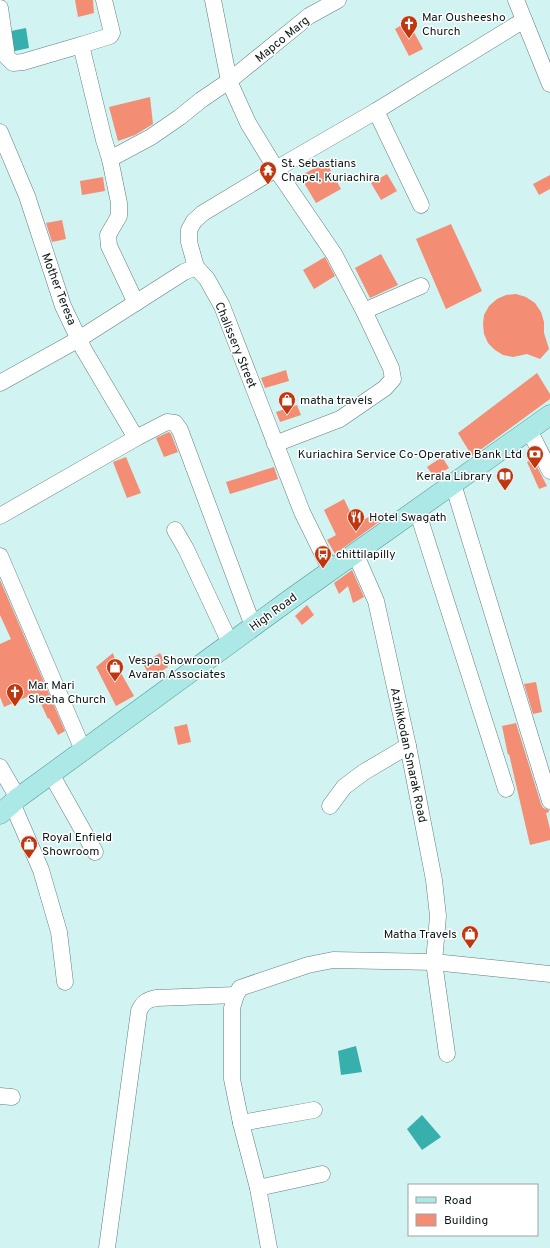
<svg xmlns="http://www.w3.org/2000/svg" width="550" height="1248" viewBox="0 0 550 1248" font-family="Overpass,sans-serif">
<rect width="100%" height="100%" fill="#d1f3f2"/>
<g fill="#36afad">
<polygon points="26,28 29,48 10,52 6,32"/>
<polygon points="356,1046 362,1072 341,1075 338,1051"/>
<polygon points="422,1115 441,1137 422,1150 407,1129"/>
</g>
<g fill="#f38d73">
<polygon points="75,0 93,0 94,13 78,17"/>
<polygon points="408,21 423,49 409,56 395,29"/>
<polygon points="150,97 153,124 135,135 118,141 109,107"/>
<polygon points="326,162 341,189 316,203 300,176"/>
<polygon points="387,174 397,191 381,200 371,183"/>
<polygon points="550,175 550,189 539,195 533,184"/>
<polygon points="103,177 105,191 82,195 80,181"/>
<polygon points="62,220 66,239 52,242 46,223"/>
<polygon points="451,224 482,291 446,309 416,239"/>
<polygon points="381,254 398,285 370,298 355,268"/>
<polygon points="325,257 335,276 314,289 303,270"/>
<polygon points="516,294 526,297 535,303 541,312 544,322 544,333 549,349 540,359 527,354 513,357 503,355 495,350 488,343 484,334 483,324 484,315 489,306 497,299 506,295"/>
<polygon points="286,370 289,381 265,388 261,378"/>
<polygon points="537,373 550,394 550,399 472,456 458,433"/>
<polygon points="297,405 301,415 280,422 276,412"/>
<polygon points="169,432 171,434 178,452 164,457 156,438"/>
<polygon points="126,457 141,493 127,498 113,462"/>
<polygon points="442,457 449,468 434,477 427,467"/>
<polygon points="533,459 547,486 539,489 527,462"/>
<polygon points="274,467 278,479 230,494 226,482"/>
<polygon points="344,499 356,524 374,514 379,522 335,554 327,540 336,535 324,510"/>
<polygon points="352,570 364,597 353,603 348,586 339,594 334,583"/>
<polygon points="0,580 65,731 58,735 49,718 48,719 36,693 4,707 0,697 0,644 11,639 0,615"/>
<polygon points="307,605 314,615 302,625 295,616"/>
<polygon points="113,653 117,666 134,696 116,706 96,667"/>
<polygon points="160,653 168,667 151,678 143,664"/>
<polygon points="536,682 542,712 533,714 524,684"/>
<polygon points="516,723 541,804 543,808 549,810 549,812 546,813 550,829 550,840 530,845 509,754 508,755 502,726"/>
<polygon points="187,724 191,742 178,745 174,727"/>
</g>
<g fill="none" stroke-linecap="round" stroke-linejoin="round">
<g stroke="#607f7d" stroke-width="17">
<g id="minor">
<polyline points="213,0 229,81 248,123 276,169 376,111 524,20"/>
<polyline points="516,0 550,84"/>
<polyline points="0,8 7,57 13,63 23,62 81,45 104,140 110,159 119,203 119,216 108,235 109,246 136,303"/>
<polyline points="81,45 110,36 112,33 104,0"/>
<polyline points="376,111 421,205"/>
<polyline points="0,132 27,196 63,306 84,350 136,438"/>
<polyline points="110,159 151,137 180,117 201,100 229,81 309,16 338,0"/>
<polyline points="364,311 421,286"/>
<polyline points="0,383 79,339 184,272 196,267"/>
<polyline points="529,430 550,471"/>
<polyline points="275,444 340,419 385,388 393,379 391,368 364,311 334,254 276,169 203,213 194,221 189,230 189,242 196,267 207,279 222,306 302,512 331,571"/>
<polyline points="453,484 550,801"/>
<polyline points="417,510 506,789"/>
<polyline points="0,516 136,438 167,422 175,423 180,430 253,626"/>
<polyline points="175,530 186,549 230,643"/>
<polyline points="355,553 376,601 408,746 434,880 438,916 434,962 447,1054"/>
<polyline points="0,556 83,750"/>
<polyline points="0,767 18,798"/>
<polyline points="51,774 95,852"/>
<polyline points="12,803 41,870 59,932 65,982"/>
<polyline points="330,806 344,787 364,772 408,746"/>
<polyline points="0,1096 12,1097"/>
<polyline points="241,1123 314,1110"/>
<polyline points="258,1188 322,1174"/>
<path d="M107,1248L139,1011C143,1002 147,1000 156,998L236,995"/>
<polyline points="269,1248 258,1188 241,1123 232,1079 232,1008 236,995 240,988 308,965 333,960 434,962 550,974"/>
</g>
</g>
<g stroke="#4f9593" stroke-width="21">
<polyline id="major" points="0,814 18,798 292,598 550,415"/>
</g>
<use href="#minor" stroke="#fff" stroke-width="16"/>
<use href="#major" stroke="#abe8e6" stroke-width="20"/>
</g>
<defs>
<g id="church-pin" transform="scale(0.9)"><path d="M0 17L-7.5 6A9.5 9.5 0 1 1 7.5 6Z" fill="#c0370f" stroke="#fff"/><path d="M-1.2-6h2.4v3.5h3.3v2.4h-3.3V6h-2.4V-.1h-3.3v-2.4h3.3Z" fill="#fff"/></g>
<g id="temple-pin" transform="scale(0.9)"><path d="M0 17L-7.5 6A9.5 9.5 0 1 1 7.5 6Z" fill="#c0370f" stroke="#fff"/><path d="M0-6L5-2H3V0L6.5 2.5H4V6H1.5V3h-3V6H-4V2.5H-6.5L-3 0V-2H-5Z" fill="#fff"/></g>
<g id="shop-pin" transform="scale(0.9)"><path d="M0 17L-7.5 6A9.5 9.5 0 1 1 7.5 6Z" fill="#c0370f" stroke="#fff"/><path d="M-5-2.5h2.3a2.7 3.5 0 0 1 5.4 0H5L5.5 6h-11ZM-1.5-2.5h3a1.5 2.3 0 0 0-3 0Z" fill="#fff"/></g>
<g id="bank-pin" transform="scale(0.9)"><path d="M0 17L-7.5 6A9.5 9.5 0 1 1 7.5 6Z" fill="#c0370f" stroke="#fff"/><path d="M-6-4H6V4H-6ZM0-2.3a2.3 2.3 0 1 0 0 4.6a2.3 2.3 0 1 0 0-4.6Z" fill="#fff"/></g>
<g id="library-pin" transform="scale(0.9)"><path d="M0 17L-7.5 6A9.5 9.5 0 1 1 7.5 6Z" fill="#c0370f" stroke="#fff"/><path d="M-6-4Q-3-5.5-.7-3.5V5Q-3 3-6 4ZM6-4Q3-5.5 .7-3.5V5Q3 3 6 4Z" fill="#fff"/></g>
<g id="restaurant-pin" transform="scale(0.9)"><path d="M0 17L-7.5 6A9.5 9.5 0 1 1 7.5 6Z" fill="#c0370f" stroke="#fff"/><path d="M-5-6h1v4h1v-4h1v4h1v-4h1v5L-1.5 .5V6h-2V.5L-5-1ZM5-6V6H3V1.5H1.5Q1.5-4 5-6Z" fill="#fff"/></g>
<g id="bus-pin" transform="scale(0.9)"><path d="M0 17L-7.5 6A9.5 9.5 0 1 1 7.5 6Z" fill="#c0370f" stroke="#fff"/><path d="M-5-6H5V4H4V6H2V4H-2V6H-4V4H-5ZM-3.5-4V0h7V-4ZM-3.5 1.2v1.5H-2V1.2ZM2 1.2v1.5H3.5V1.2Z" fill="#fff"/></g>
</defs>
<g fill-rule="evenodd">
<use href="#church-pin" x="409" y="24"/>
<use href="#temple-pin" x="268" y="170"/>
<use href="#shop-pin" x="287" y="400"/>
<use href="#bank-pin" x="535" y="454"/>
<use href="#library-pin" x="505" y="476"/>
<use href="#restaurant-pin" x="356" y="517"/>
<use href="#bus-pin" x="323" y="554"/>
<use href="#shop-pin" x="115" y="667"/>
<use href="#church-pin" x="15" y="692"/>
<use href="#shop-pin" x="29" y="844"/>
<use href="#shop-pin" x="470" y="934"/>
</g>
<g text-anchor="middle" stroke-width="3" stroke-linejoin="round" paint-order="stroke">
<g font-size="12" fill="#0c1818" stroke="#fff" text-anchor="start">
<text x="422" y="21">Mar Ousheesho<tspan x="422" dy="14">Church</tspan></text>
<text x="281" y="167">St. Sebastians<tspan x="281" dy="14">Chapel, Kuriachira</tspan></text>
<text x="300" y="404">matha travels</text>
<text x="522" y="458" text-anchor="end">Kuriachira Service Co-Operative Bank Ltd</text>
<text x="492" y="480" text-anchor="end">Kerala Library</text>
<text x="369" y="521">Hotel Swagath</text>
<text x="336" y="558">chittilapilly</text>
<text x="128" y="664">Vespa Showroom<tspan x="128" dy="14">Avaran Associates</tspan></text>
<text x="28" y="689">Mar Mari<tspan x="28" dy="14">Sleeha Church</tspan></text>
<text x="42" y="841">Royal Enfield<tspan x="42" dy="14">Showroom</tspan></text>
<text x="457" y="938" text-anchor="end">Matha Travels</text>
</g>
<g font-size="12" fill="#0c1818" stroke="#fff">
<text transform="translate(282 39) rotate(-39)" y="4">Mapco Marg</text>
<text transform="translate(59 289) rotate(69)" y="4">Mother Teresa</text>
<text transform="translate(236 345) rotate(68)" y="4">Chalissery Street</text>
<text transform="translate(273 612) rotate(-36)" y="4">High Road</text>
<text transform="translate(409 755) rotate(78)" y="4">Azhikkodan Smarak Road</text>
</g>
</g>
<rect x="408" y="1184" width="130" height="52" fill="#ffffff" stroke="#9ea3a3"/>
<rect x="416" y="1197" width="20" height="6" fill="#abe8e6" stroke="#9ea3a3"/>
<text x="444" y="1204" font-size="12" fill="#0c1818">Road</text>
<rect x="416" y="1214" width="20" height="12" fill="#f38d73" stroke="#9ea3a3"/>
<text x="444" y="1224" font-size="12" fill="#0c1818">Building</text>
</svg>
